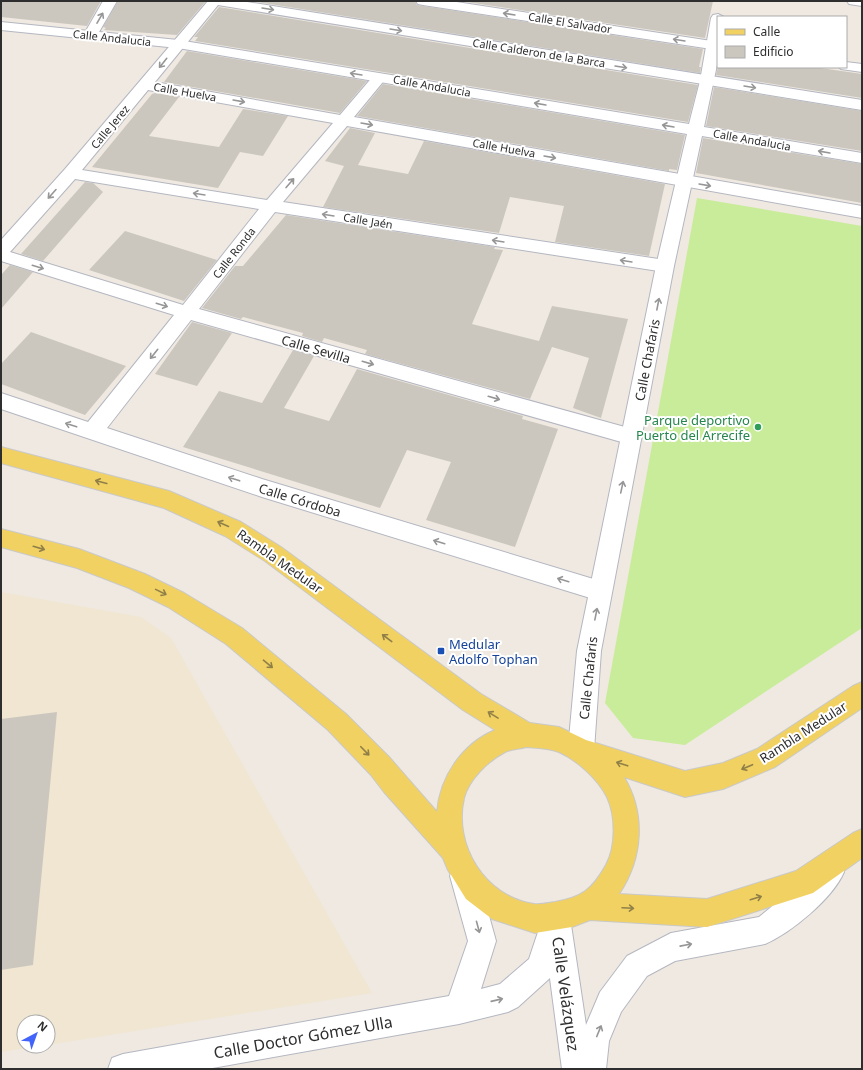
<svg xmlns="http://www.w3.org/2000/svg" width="863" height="1070" viewBox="0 0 863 1070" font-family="'Noto Sans',sans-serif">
<rect width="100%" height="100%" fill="#efe9e1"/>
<polygon fill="#f0e6d1" points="1,592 141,617 171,638 372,993 48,1045 48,1022 24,1022 24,1046 39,1046 1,1052"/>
<polygon fill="#c9ec9a" points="697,198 862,226 862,628 685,745 633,738 605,703"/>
<g fill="#cbc7bf">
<polygon points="1,1 101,1 87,26 1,17"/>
<polygon points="118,1 206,1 177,35 104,30 106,28 103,27"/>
<polygon points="251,1 415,1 417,5 423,6 703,49 699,67 701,67 700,73"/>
<polygon points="460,1 713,1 705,38"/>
<polygon points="219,7 698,85 688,122 195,41 198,37 194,37"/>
<polygon points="187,51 367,81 340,113 164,82"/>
<polygon points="718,67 814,67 862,74 862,98 716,75"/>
<polygon points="383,84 685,135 677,170 669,169 669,171 357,116"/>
<polygon points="714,87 862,111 862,151 706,126"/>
<polygon points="155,93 179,97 149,136 219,147 243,109 288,116 263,156 240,152 218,188 92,167 152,94"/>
<polygon points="350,128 375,133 358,165 408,174 424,141 665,184 649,256 555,242 564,206 510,197 499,233 323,207 344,166 325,161"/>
<polygon points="703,138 862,164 862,203 696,173"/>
<polygon points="85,182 93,183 103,192 43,261 21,254"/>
<polygon points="286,215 495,247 494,249 503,250 472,324 539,341 552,306 628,319 601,418 573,408 589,358 552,347 530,399 365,354 367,350 324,338 322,342 302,336 303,333 243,317 241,319 202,308 235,266 243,266"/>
<polygon points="125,231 217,260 184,301 89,270"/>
<polygon points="10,265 33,272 1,309 1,275"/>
<polygon points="192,322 232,333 197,386 155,374"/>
<polygon points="31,332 126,366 85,415 1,384 1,364"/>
<polygon points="293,350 314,356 284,408 329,421 357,369 523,416 522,419 558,429 515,547 426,520 451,462 407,450 380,508 183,447 219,391 262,403"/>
<polygon points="57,712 33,965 1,970 1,719"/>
</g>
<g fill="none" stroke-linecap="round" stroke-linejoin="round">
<g stroke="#b4b7c1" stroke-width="2">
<g id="minor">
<polygon points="103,1 117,1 95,39 85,39 83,36"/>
<path d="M208,1H241L862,100V110L218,5L155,82L340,115L375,74H385L387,77L354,117L862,206V218L347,126L283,202L665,260L671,262L674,266L671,270L665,272L275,212L199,309L632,429L639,431L642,437L639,443L632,445L191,320L107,428L262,479L600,581L608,584L611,591L608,598L600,601L262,497L1,409V393L88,422L174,315L1,261V240L65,169ZM148,90L333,123L267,200L82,170ZM75,179L259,209L183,305L10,252Z"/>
<polygon points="416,1 450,1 718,42 718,50 423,5 418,4"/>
<polygon points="847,1 862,1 862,6 849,4"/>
<polygon points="846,62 862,64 862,72 841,69 839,67 846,67"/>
<path d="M830,858L840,862L844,872C833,898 791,933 765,944L675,961L647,976L621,1012L609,1041L606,1069H562L542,918L546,908L556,904L566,908L570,918L586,1025L600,992L627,956L671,933L759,917L800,884L820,862Z"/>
</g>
</g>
<g stroke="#b4b7c1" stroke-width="2">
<g id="tertiary">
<polygon points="718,14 724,17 718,17 718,60 704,127 862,153 862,163 702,136 674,266 601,651 594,750 590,759 581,762 572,759 568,750 577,651 656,266 687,134 178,48 1,30 1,22 178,40 689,124 700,81 711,18 713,15"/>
<polygon points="464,862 474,866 478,876 496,941 481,989 500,984 529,959 546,908 556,904 566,908 570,918 550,978 518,1007 508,1012 459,1024 207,1069 108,1069 112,1058 123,1054 449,996 468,941 450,876 454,866"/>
</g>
</g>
<g stroke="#c9c9c9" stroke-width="2">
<path id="primary" d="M1,447L169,491L241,522L281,547L481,694L530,723L559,727L586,740L685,771L723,763L757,749L853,686L862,682V708L775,767L723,789L685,797L624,777C646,814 643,858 619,894L707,899L796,871L853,833L862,829V858L813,893L707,927L590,920L572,927L535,933L492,919L466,899L448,870L443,858L384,792L371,775L328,730L226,644L168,607L129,588L77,568L1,547V529L79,549L145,574L184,593L242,628L346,714L389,757L437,812C440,777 462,744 495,730L463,710L265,561L225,536L164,508L1,463ZM526,747C537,748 549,748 559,752C577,760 598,779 607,797C616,816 616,847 606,865C592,890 582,897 555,902C548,903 540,905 534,904C485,897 453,845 464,798C469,779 488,761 505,752C511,749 520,749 526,747Z"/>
</g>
<use href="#minor" fill="#fff" fill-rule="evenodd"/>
<use href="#tertiary" fill="#fff" fill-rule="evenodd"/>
<use href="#primary" fill="#f2d163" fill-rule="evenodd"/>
</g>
<defs><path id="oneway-shaft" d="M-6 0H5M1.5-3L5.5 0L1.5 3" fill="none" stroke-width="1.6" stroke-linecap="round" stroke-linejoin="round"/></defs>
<g stroke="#969696">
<use href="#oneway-shaft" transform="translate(268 9) rotate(9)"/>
<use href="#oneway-shaft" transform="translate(509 14) rotate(-171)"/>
<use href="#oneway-shaft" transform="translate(100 18) rotate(-60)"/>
<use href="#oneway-shaft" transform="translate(396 30) rotate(9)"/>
<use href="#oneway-shaft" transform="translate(679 40) rotate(-171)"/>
<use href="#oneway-shaft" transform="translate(163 63) rotate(129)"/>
<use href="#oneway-shaft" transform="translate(621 67) rotate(9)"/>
<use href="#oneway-shaft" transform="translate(356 74) rotate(-171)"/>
<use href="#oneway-shaft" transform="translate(750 87) rotate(9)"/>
<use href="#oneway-shaft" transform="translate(239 101) rotate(10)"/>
<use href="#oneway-shaft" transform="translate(540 104) rotate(-170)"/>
<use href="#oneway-shaft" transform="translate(367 124) rotate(10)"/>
<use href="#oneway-shaft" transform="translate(668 126) rotate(-170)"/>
<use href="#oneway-shaft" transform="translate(824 152) rotate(-170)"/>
<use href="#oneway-shaft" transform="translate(550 157) rotate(10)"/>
<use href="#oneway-shaft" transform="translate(290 183) rotate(-49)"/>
<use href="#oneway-shaft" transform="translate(705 185) rotate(10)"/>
<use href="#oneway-shaft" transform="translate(52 194) rotate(132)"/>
<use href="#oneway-shaft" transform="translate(199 194) rotate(-171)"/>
<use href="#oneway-shaft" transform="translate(328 215) rotate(-171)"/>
<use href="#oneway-shaft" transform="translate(498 241) rotate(-171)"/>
<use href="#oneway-shaft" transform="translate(626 261) rotate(-171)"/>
<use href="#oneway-shaft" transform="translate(38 267) rotate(17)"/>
<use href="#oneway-shaft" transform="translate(658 304) rotate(-79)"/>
<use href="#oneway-shaft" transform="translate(162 305) rotate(17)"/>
<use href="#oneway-shaft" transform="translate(154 354) rotate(129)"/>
<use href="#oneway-shaft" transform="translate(368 363) rotate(16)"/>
<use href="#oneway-shaft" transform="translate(494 398) rotate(16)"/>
<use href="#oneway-shaft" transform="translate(71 425) rotate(-162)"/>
<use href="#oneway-shaft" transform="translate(234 479) rotate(-162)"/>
<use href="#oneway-shaft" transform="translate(622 487) rotate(-78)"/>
<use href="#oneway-shaft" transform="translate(439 542) rotate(-163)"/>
<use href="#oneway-shaft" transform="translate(563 580) rotate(-163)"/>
<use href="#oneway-shaft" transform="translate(596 614) rotate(-79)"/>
<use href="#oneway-shaft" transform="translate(478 927) rotate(75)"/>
<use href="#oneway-shaft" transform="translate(686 945) rotate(-11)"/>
<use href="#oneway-shaft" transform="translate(497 1000) rotate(-13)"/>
<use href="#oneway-shaft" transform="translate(599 1031) rotate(-68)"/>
</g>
<g stroke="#908048">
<use href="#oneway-shaft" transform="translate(101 482) rotate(-165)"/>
<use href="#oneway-shaft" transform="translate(223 524) rotate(-156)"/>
<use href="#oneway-shaft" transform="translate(39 548) rotate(16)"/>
<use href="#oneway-shaft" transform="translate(161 592) rotate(26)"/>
<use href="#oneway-shaft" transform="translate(387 638) rotate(-143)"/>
<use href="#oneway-shaft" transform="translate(268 664) rotate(40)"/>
<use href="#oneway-shaft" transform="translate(493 715) rotate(-148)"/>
<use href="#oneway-shaft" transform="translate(365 751) rotate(46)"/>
<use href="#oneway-shaft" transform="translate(622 764) rotate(-162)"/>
<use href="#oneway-shaft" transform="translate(747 767) rotate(157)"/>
<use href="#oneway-shaft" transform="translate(756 898) rotate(-17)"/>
<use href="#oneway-shaft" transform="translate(628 908) rotate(3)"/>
</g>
<circle fill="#2e9e5b" stroke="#fff" stroke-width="1.5" cx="758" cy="427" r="4"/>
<rect fill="#1a4fb4" stroke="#fff" stroke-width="1.5" x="437" y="647" width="8" height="8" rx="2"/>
<g text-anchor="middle" stroke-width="4" stroke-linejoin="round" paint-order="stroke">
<g font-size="11" fill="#2e2e2e" stroke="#fff">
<text transform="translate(570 23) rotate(9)" y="4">Calle El Salvador</text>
<text transform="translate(112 38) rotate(6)" y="4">Calle Andalucia</text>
<text transform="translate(539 53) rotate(9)" y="4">Calle Calderon de la Barca</text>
<text transform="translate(432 86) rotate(10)" y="4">Calle Andalucia</text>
<text transform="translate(185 92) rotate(10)" y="4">Calle Huelva</text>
<text transform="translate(110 127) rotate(-50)" y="4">Calle Jerez</text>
<text transform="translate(752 140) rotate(10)" y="4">Calle Andalucia</text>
<text transform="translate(504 148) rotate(10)" y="4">Calle Huelva</text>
<text transform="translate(368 221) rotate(9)" y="4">Calle Jaén</text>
<text transform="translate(234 253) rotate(-52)" y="4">Calle Ronda</text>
</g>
<g font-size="13" fill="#2e2e2e" stroke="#fff">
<text transform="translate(316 349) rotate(16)" y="5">Calle Sevilla</text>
<text transform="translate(647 360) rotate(-79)" y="5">Calle Chafaris</text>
<text transform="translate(300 500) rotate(17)" y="5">Calle Córdoba</text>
<text transform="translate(280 561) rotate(35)" y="5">Rambla Medular</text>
<text transform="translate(588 678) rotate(-84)" y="5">Calle Chafaris</text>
<text transform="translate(803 732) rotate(-33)" y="5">Rambla Medular</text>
</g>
<g font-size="13" fill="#27864d" stroke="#fff" text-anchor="end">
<text x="750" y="425">Parque deportivo<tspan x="750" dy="15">Puerto del Arrecife</tspan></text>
</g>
<g font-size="13" fill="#164399" stroke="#fff" text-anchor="start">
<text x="449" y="649">Medular<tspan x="449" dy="15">Adolfo Tophan</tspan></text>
</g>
<g font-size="16" fill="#2e2e2e" stroke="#fff">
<text transform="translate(566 994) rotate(82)" y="6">Calle Velázquez</text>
<text transform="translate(303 1037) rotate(-10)" y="6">Calle Doctor Gómez Ulla</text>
</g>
</g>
<rect width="863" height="1070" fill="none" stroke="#2e2e2e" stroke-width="4"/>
<rect x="717" y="16" width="130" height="52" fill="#ffffff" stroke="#ababab"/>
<rect x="725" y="29" width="20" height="6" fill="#f2d163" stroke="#ababab"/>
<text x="753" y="36" font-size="12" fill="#2e2e2e">Calle</text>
<rect x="725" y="46" width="20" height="12" fill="#cbc7bf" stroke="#ababab"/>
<text x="753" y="56" font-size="12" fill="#2e2e2e">Edificio</text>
<g transform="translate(36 1034) rotate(41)"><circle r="19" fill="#ffffff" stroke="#ababab"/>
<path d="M0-3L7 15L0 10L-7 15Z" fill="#4264fb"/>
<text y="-6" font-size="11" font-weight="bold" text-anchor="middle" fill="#2e2e2e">N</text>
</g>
</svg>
